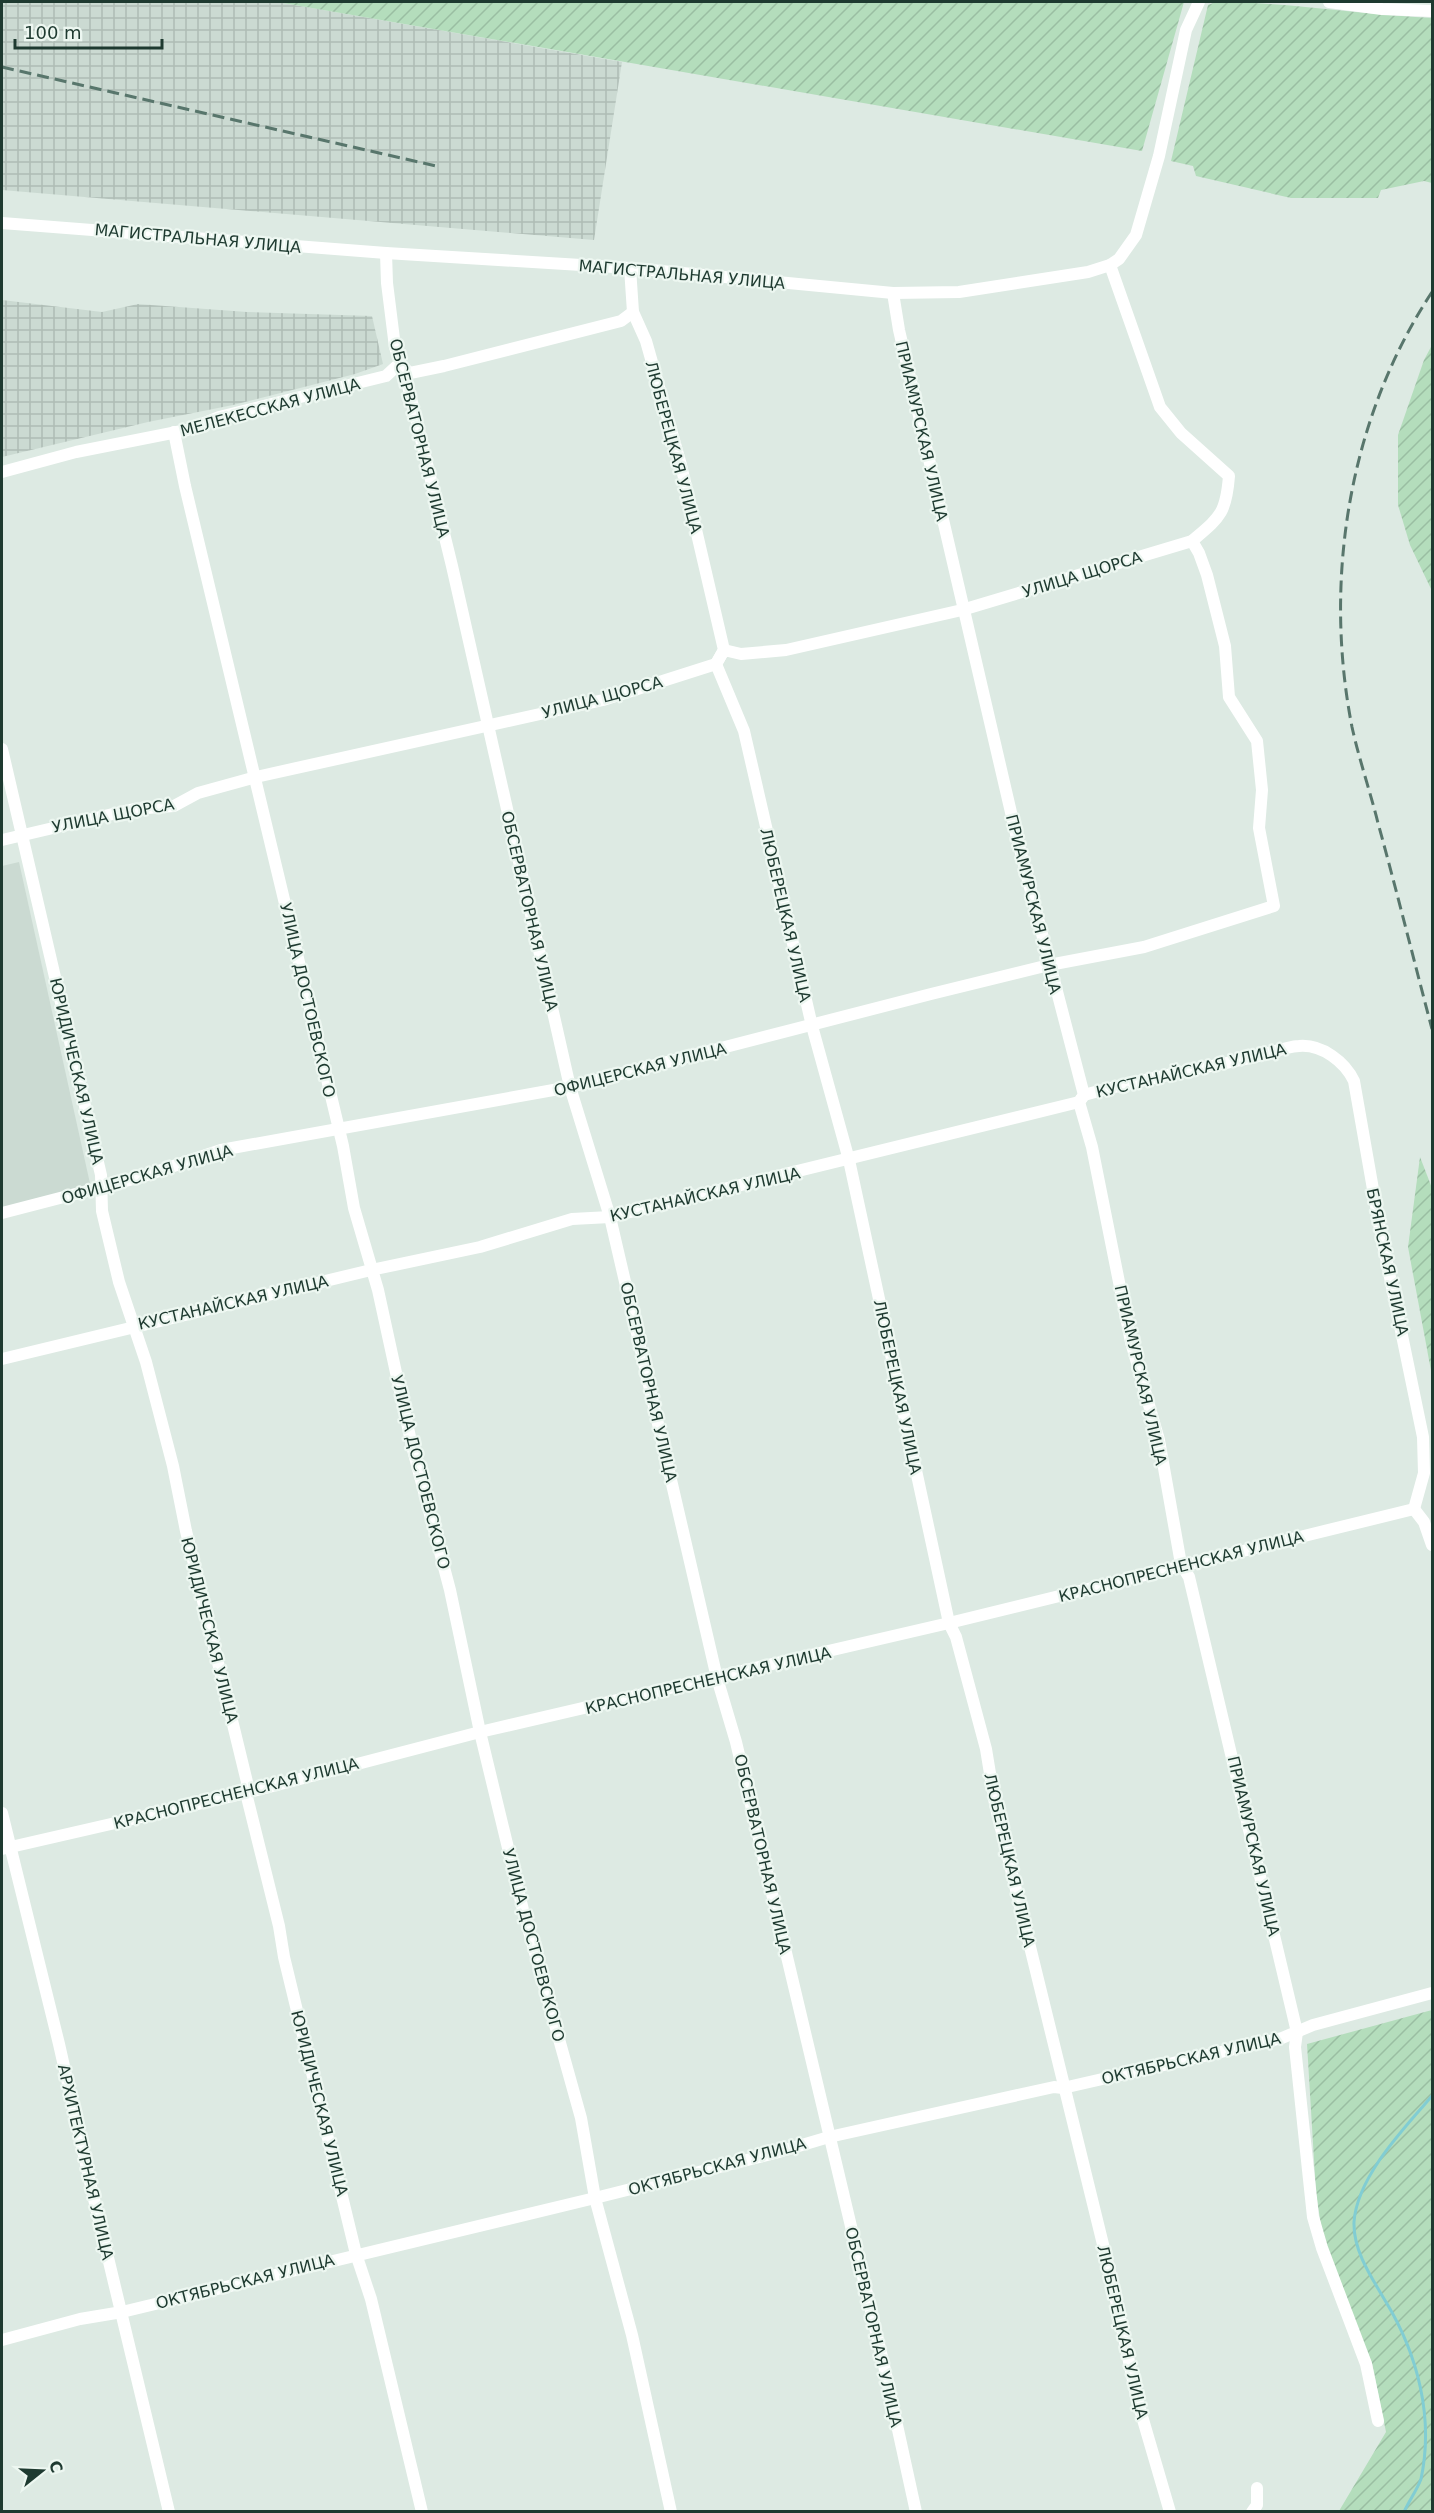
<svg xmlns="http://www.w3.org/2000/svg" width="1434" height="2513" viewBox="0 0 1434 2513" font-family="'DejaVu Sans',sans-serif">
<defs>
<pattern id="industrial-grid" width="8" height="8" patternUnits="userSpaceOnUse" patternTransform="scale(1.5)"><rect width="8" height="8" fill="#cbdad2"/><path d="M0 4h8M4 0v8" fill="none" stroke="#aebcb5"/></pattern>
<pattern id="garden-furrows" width="10" height="10" patternUnits="userSpaceOnUse" patternTransform="scale(1.5)"><rect width="10" height="10" fill="#b4ddbc"/><path d="M-1 1l2-2M0 10L10 0M9 11l2-2" fill="none" stroke="#9abea2"/></pattern>
</defs>
<rect width="100%" height="100%" fill="#ddeae3"/>
<polygon fill="#cbdad2" points="19,862 91,1188 2,1211 2,866"/>
<g fill="url(#industrial-grid)">
<polygon points="2,2 277,2 622,62 594,240 2,190"/>
<polygon points="2,300 102,312 138,304 247,312 372,316 383,364 355,374 233,405 148,422 2,457"/>
</g>
<g fill="url(#garden-furrows)">
<polygon points="277,2 1184,2 1142,151"/>
<path d="M1216,2C1288,2 1360,15 1432,18V183L1424,181L1381,190L1378,198H1291L1196,176L1193,166L1171,161L1208,5Z"/>
<polygon points="1432,345 1432,591 1410,545 1398,505 1398,435 1424,360"/>
<polygon points="1420,1157 1432,1188 1432,1376 1408,1247"/>
<polygon points="1432,2010 1432,2511 1339,2511 1386,2432 1372,2363 1325,2251 1316,2193 1307,2044"/>
</g>
<g fill="none" stroke-linecap="round" stroke-linejoin="round">
<path stroke="#81cdd3" stroke-width="3" d="M1404,2512C1409,2501 1417,2490 1421,2479C1434,2418 1418,2355 1386,2302C1372,2278 1353,2251 1354,2222C1357,2177 1404,2128 1432,2096"/>
<g stroke="#fff" stroke-width="12">
<polyline points="1329,2 1382,9 1432,11"/>
<polyline points="2,223 386,253 630,268 893,293 959,292 1088,272 1110,265 1119,259 1136,235 1159,156 1186,30 1199,2"/>
<polyline points="386,253 387,283 395,347 408,386 452,566 570,1087 610,1217 717,1678 736,1742 883,2361 916,2512"/>
<polyline points="630,268 633,312 646,341 681,465 724,650 716,664 744,731 812,1026 849,1160 949,1623 956,1637 986,1749 995,1804 1111,2277 1137,2399 1170,2512"/>
<polyline points="893,293 899,330 1016,834 1084,1095 1079,1102 1092,1147 1131,1342 1159,1440 1181,1564 1189,1577 1297,2032 1295,2047 1313,2217 1322,2248 1366,2364 1378,2421"/>
<polyline points="174,432 185,486 343,1146 354,1208 378,1290 412,1446 450,1590 480,1732 523,1910 581,2118 595,2198 632,2335 671,2512"/>
<polyline points="2,472 76,452 187,430 219,417 386,376 399,364 410,373 444,366 621,321 633,312"/>
<polyline points="2,749 101,1175 102,1211 119,1282 146,1362 173,1466 186,1531 247,1782 246,1793 279,1926 284,1957 356,2254 371,2299 422,2512"/>
<path d="M2,840L134,809L174,806L198,793L256,777L603,700L716,664L724,650L741,654L786,650L962,610L1192,541C1220,517 1226,514 1229,476L1181,433L1160,407L1110,265"/>
<polyline points="2,1213 141,1177 221,1150 570,1087 931,994 1049,965 1144,947 1274,906 1259,828 1262,790 1257,741 1229,697 1225,646 1207,575 1199,553 1192,541"/>
<path d="M2,1359L371,1270L480,1247L572,1219L610,1217L1079,1102L1084,1095C1139,1079 1194,1070 1250,1058C1266,1055 1283,1047 1299,1046C1322,1044 1345,1062 1354,1081L1380,1229L1423,1437L1424,1473L1414,1509"/>
<polyline points="1414,1509 1424,1522 1432,1545"/>
<polyline points="2,1813 59,2044 93,2195 169,2512"/>
<polyline points="2,1849 246,1793 480,1732 949,1623 1414,1509"/>
<polyline points="2,2340 80,2319 122,2312 595,2198 775,2153 829,2137 1054,2087 1063,2088 1282,2038 1313,2025 1432,1993"/>
<polyline points="1252,2512 1257,2505 1257,2488"/>
</g>
<g stroke="#58766c" stroke-width="3" stroke-dasharray="12 6" stroke-linecap="butt">
<polyline points="2,67 436,166"/>
<path d="M1432,292C1349,418 1323,579 1352,727C1359,759 1370,791 1378,823C1397,892 1414,961 1432,1029"/>
</g>
</g>
<g text-anchor="middle" stroke-width="4.5" stroke-linejoin="round" paint-order="stroke">
<g font-size="16" fill="#1e3a30" stroke="#edf7f1">
<text transform="translate(198 238) rotate(5)" y="6">МАГИСТРАЛЬНАЯ УЛИЦА</text>
<text transform="translate(682 274) rotate(5)" y="6">МАГИСТРАЛЬНАЯ УЛИЦА</text>
<text transform="translate(270 407) rotate(-15)" y="6">МЕЛЕКЕССКАЯ УЛИЦА</text>
<text transform="translate(922 431) rotate(77)" y="6">ПРИАМУРСКАЯ УЛИЦА</text>
<text transform="translate(420 438) rotate(76)" y="6">ОБСЕРВАТОРНАЯ УЛИЦА</text>
<text transform="translate(674 447) rotate(75)" y="6">ЛЮБЕРЕЦКАЯ УЛИЦА</text>
<text transform="translate(1082 574) rotate(-17)" y="6">УЛИЦА ЩОРСА</text>
<text transform="translate(602 697) rotate(-15)" y="6">УЛИЦА ЩОРСА</text>
<text transform="translate(113 815) rotate(-11)" y="6">УЛИЦА ЩОРСА</text>
<text transform="translate(1034 904) rotate(76)" y="6">ПРИАМУРСКАЯ УЛИЦА</text>
<text transform="translate(530 911) rotate(77)" y="6">ОБСЕРВАТОРНАЯ УЛИЦА</text>
<text transform="translate(786 915) rotate(77)" y="6">ЛЮБЕРЕЦКАЯ УЛИЦА</text>
<text transform="translate(308 1000) rotate(77)" y="6">УЛИЦА ДОСТОЕВСКОГО</text>
<text transform="translate(640 1069) rotate(-14)" y="6">ОФИЦЕРСКАЯ УЛИЦА</text>
<text transform="translate(1191 1070) rotate(-13)" y="6">КУСТАНАЙСКАЯ УЛИЦА</text>
<text transform="translate(77 1071) rotate(77)" y="6">ЮРИДИЧЕСКАЯ УЛИЦА</text>
<text transform="translate(147 1174) rotate(-16)" y="6">ОФИЦЕРСКАЯ УЛИЦА</text>
<text transform="translate(705 1194) rotate(-13)" y="6">КУСТАНАЙСКАЯ УЛИЦА</text>
<text transform="translate(1388 1262) rotate(78)" y="6">БРЯНСКАЯ УЛИЦА</text>
<text transform="translate(233 1302) rotate(-13)" y="6">КУСТАНАЙСКАЯ УЛИЦА</text>
<text transform="translate(1141 1375) rotate(77)" y="6">ПРИАМУРСКАЯ УЛИЦА</text>
<text transform="translate(649 1382) rotate(77)" y="6">ОБСЕРВАТОРНАЯ УЛИЦА</text>
<text transform="translate(898 1387) rotate(78)" y="6">ЛЮБЕРЕЦКАЯ УЛИЦА</text>
<text transform="translate(421 1472) rotate(76)" y="6">УЛИЦА ДОСТОЕВСКОГО</text>
<text transform="translate(1181 1566) rotate(-14)" y="6">КРАСНОПРЕСНЕНСКАЯ УЛИЦА</text>
<text transform="translate(210 1630) rotate(76)" y="6">ЮРИДИЧЕСКАЯ УЛИЦА</text>
<text transform="translate(708 1680) rotate(-13)" y="6">КРАСНОПРЕСНЕНСКАЯ УЛИЦА</text>
<text transform="translate(236 1793) rotate(-14)" y="6">КРАСНОПРЕСНЕНСКАЯ УЛИЦА</text>
<text transform="translate(1254 1846) rotate(77)" y="6">ПРИАМУРСКАЯ УЛИЦА</text>
<text transform="translate(763 1854) rotate(77)" y="6">ОБСЕРВАТОРНАЯ УЛИЦА</text>
<text transform="translate(1010 1860) rotate(77)" y="6">ЛЮБЕРЕЦКАЯ УЛИЦА</text>
<text transform="translate(534 1945) rotate(75)" y="6">УЛИЦА ДОСТОЕВСКОГО</text>
<text transform="translate(1191 2058) rotate(-13)" y="6">ОКТЯБРЬСКАЯ УЛИЦА</text>
<text transform="translate(320 2103) rotate(76)" y="6">ЮРИДИЧЕСКАЯ УЛИЦА</text>
<text transform="translate(86 2162) rotate(77)" y="6">АРХИТЕКТУРНАЯ УЛИЦА</text>
<text transform="translate(717 2166) rotate(-15)" y="6">ОКТЯБРЬСКАЯ УЛИЦА</text>
<text transform="translate(245 2281) rotate(-14)" y="6">ОКТЯБРЬСКАЯ УЛИЦА</text>
<text transform="translate(874 2327) rotate(77)" y="6">ОБСЕРВАТОРНАЯ УЛИЦА</text>
<text transform="translate(1123 2332) rotate(77)" y="6">ЛЮБЕРЕЦКАЯ УЛИЦА</text>
</g>
</g>
<rect width="1434" height="2513" fill="none" stroke="#1e3a30" stroke-width="6"/>
<g transform="translate(42 2471) rotate(72)" stroke="#edf7f1" stroke-width="4.5" paint-order="stroke">
<path d="M0-4.5L10 22L0 15L-10 22Z" fill="#1e3a30"/>
<text y="-9" font-size="16" font-weight="bold" text-anchor="middle" fill="#1e3a30">С</text>
</g>
<path d="M15 39v9h147v-9" fill="none" stroke="#1e3a30" stroke-width="3"/>
<text x="24" y="39" font-size="18" fill="#1e3a30" stroke="#edf7f1" stroke-width="4.5" paint-order="stroke">100 m</text>
</svg>
